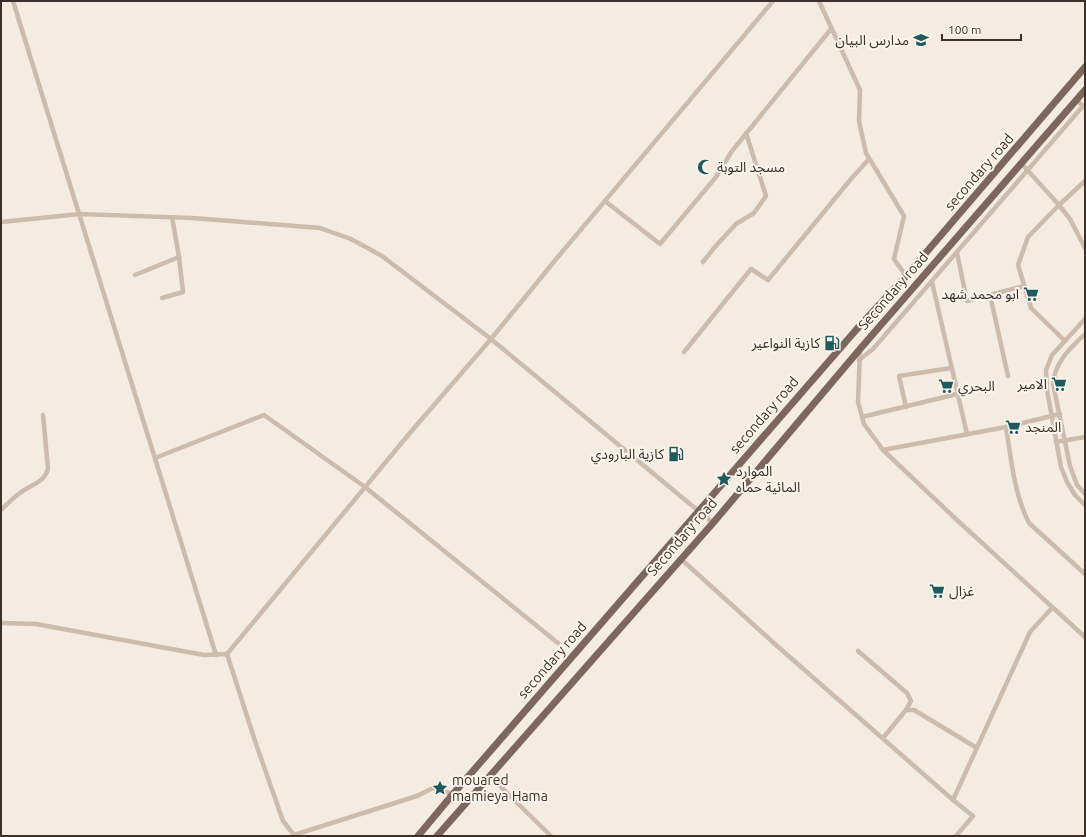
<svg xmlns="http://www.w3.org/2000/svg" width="1086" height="837" viewBox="0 0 1086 837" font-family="Ubuntu,'Noto Sans Arabic',sans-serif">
<rect width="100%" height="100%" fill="#f4ebe1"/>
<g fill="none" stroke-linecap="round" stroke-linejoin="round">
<g stroke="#cdbbac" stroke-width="4.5">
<polyline points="13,1 216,655"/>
<polyline points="819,1 860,90 859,121 866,153 904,216 894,259 906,276"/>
<polyline points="1021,163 1059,205 1028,237 1018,265 1031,308 1065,341"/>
<polyline points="1085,181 1059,205 1070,219 1085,248"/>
<polyline points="605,201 660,244 716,177 732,151 831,29"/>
<polyline points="1,222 80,214 192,218 320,228 351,239 382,256 491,339 713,523"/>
<polyline points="957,253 967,301 987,295 990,295 1024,286"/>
<polyline points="703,262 714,248 736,224 754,213 766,196 746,133"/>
<polyline points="135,275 179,257 172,217"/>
<polyline points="932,282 967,434"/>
<polyline points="990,295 1008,376"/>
<polyline points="162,298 183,292 179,257"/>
<polyline points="1085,319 1052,355 1046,370 1047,390 1061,467 1067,482 1075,495 1085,505"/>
<path d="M1085,334C1070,349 1055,361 1053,384L1070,466L1077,485L1085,494"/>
<polyline points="860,351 858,402 864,424 883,450 958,521 1085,637"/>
<polyline points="684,352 751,269 768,280 851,179 869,159"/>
<polyline points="859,360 873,349 1083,106 1076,100"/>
<polyline points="906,407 899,376 951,368"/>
<polyline points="862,417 957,394"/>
<path d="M1006,427C1011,458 1014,494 1029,523L1085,574"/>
<polyline points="1056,442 1085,437"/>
<polyline points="883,450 1006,427 1060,414"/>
<polyline points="155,458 264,415 365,487 558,643"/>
<path d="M1,510C7,504 13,498 20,493C30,485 44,483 48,469L43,415"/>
<polyline points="681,559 776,645 953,800"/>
<polyline points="1,623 36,624 204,655 227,654 255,741 283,821 294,835 417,796 433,788 453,794"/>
<polyline points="858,651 907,693 911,701 906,710"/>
<polyline points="227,654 409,434 491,339 557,258 773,1"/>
<polyline points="883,738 906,710 914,710 977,748"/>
<polyline points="490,775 507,793 551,836"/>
<polyline points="956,836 973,816 953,800 1030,632 1052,608"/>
</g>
<g stroke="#7d675c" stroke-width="7">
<polyline points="418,836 453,794 856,330 906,276 1085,67"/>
<polyline points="437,836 713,523 860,349 1085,90"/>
</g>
</g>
<defs>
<g id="school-bare" transform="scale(1.2)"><path d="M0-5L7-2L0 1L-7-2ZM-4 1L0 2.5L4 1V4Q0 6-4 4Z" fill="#1f5a5e" stroke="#fbf5ee" stroke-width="2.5" paint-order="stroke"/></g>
<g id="mosque-bare" transform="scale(1.2)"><path d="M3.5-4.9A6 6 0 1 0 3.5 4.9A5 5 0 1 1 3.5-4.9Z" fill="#1f5a5e" stroke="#fbf5ee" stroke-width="2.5" paint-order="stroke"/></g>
<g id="supermarket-bare" transform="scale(1.2)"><path d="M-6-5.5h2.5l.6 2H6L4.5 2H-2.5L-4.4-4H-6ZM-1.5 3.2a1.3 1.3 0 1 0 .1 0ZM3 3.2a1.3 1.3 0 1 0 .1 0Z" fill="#1f5a5e" stroke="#fbf5ee" stroke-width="2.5" paint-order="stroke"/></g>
<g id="fuel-bare" transform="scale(1.2)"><path d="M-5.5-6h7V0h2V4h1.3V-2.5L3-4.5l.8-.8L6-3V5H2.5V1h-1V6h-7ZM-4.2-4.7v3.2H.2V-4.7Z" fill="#1f5a5e" stroke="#fbf5ee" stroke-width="2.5" paint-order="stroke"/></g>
<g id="sight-bare" transform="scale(1.2)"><path d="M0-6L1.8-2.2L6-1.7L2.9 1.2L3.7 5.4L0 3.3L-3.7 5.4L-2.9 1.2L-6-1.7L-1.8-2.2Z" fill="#1f5a5e" stroke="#fbf5ee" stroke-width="2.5" paint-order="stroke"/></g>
</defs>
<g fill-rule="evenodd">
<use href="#school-bare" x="921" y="40"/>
<use href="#mosque-bare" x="705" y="167"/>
<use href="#supermarket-bare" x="1031" y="294"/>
<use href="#fuel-bare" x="832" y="343"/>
<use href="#supermarket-bare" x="1059" y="384"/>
<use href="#supermarket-bare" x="946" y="386"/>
<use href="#supermarket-bare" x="1013" y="427"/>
<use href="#fuel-bare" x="676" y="454"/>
<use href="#sight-bare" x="724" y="479"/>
<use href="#supermarket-bare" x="937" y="591"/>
<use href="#sight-bare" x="440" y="788"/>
</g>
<g text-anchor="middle" stroke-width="4" stroke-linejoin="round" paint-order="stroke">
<g font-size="14" fill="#3b302b" stroke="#fbf5ee" text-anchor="start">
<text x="909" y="45" text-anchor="end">مدارس البيان</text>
<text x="717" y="172">مسجد التوبة</text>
<text x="1019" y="299" text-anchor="end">ابو محمد شهد</text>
<text x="820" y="348" text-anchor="end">كازية النواعير</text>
<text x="1047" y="389" text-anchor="end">الامير</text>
<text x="958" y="391">البحري</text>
<text x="1025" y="432">المنجد</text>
<text x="664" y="459" text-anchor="end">كازية البارودي</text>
<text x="736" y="476">الموارد<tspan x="736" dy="16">المائية حماه</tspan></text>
<text x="949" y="596">غزال</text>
<text x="452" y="785">mouared<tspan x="452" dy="16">mamieya Hama</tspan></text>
</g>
<g font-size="14" fill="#3b302b" stroke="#fbf5ee">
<text transform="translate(979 172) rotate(-49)" y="5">secondary road</text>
<text transform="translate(893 291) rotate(-49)" y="5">Secondary road</text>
<text transform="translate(764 415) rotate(-49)" y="5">secondary road</text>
<text transform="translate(682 537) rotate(-49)" y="5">Secondary road</text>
<text transform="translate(552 660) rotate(-49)" y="5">secondary road</text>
</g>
</g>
<rect width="1086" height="837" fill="none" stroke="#3b302b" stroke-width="4"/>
<path d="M942 34v6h79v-6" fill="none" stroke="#3b302b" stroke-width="2"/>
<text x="948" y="34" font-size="12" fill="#3b302b" stroke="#fbf5ee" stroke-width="3" paint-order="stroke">100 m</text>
</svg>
